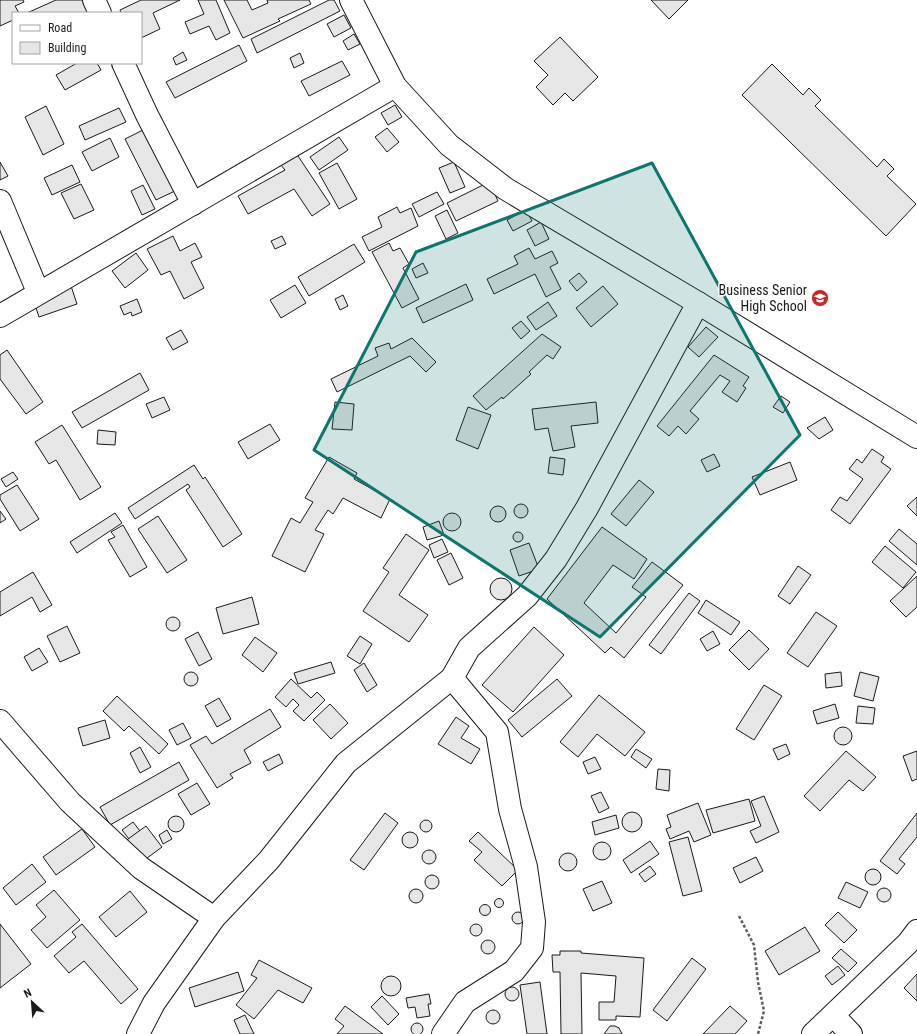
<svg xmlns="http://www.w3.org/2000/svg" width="917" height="1034" viewBox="0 0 917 1034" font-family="'Roboto Condensed',sans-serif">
<rect width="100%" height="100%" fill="#fff"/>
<g fill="#e6e6e6" stroke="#1a1a1a">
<polygon points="0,0 23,0 24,2 15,6 19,13 13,13 13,20 0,26"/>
<polygon points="56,0 86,0 90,11 85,13 27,13"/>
<polygon points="141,0 180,0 153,13 160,29 141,38 141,13 121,13 120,10"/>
<polygon points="198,0 216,0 230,33 216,40 209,26 190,34 185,22 204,14"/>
<polygon points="224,0 247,0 252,10 268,3 267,0 309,0 311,4 278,19 280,21 243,38"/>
<polygon points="329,0 334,0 340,11 257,53 251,39"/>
<polygon points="651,0 688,0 669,19"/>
<polygon points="344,15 351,28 334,37 327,24"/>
<polygon points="354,34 360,44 348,50 343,41"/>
<polygon points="560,37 598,77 573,101 565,93 553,105 536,87 548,75 534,61"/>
<polygon points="239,45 247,61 175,98 166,82"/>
<polygon points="183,52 187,60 176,65 173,58"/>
<polygon points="300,53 304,63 294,68 290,58"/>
<polygon points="342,61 350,75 309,96 301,81"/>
<polygon points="77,63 97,63 101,70 65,90 56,75"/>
<polygon points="772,64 803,95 809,88 821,100 815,106 877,167 884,159 894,169 887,176 916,204 886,236 742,95"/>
<polygon points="395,105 402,117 388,125 381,113"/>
<polygon points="46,106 64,144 43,155 25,117"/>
<polygon points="119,108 126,122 85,140 79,126"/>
<polygon points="147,128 177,190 156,200 125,139"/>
<polygon points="387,128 399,142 387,152 375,137"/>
<polygon points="339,137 348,150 319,170 310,157"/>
<polygon points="110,138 119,157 92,171 82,152"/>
<polygon points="296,153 330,204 312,216 294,189 248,214 238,196 285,170 280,164"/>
<polygon points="0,162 8,176 0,180"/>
<polygon points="454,162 465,187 450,193 439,168"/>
<polygon points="337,163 357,199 339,209 319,173"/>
<polygon points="72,165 80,182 52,195 44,178"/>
<polygon points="489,182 498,201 456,221 447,203"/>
<polygon points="81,184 94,210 74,219 61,193"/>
<polygon points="143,185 155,209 142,215 131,191"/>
<polygon points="437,192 444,204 419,217 412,204"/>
<polygon points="397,207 400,213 411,208 418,226 369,251 362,237 382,227 378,217"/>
<polygon points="447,210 458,233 446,239 435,216"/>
<polygon points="526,210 532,221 513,231 507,220"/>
<polygon points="541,222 549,239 535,246 527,230"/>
<polygon points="173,236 180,251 195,243 202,257 191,262 204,288 184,299 170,271 161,275 147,249"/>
<polygon points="282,236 286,244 275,249 271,241"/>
<polygon points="389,243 393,251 400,248 409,264 403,268 419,299 402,308 372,252"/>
<polygon points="354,244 365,262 309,296 298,277"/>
<polygon points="529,248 535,259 552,251 558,263 550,267 561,289 546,297 535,274 494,294 487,279 518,264 514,256"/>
<polygon points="136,253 148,270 125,288 112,271"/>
<polygon points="423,263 428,273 416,278 412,269"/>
<polygon points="579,273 587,282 577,291 569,281"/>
<polygon points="466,284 473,300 423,323 416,308"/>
<polygon points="295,285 306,303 281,318 270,300"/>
<polygon points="71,286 77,304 39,317 33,299"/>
<polygon points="603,286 618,304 591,327 576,308"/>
<polygon points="343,295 348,306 340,310 335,299"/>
<polygon points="137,299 142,312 132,316 131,312 124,315 120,306"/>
<polygon points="548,302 557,316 536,330 527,317"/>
<polygon points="521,321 530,331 521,339 512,328"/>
<polygon points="706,327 718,337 699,357 688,347"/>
<polygon points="181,330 188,342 173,350 166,338"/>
<polygon points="542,334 561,347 553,359 547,355 529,372 531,374 503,399 502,397 486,410 473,396"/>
<polygon points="412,338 436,362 426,372 410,356 337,392 331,379 378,356 375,348 389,343 391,349"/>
<polygon points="7,350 43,402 26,414 0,379 0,355"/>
<polygon points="714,355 749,377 743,386 746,388 737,402 722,392 730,381 720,375 690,411 699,419 686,434 678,426 669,436 657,426"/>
<polygon points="140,373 149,390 82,428 72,412"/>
<polygon points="781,396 790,402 783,413 773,407"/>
<polygon points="164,397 170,410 152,418 146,404"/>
<polygon points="335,402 354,404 352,430 332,429"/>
<polygon points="596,402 598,423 571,426 575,447 553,451 548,428 535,430 532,409"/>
<polygon points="468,407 491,415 478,449 456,440"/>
<polygon points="825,417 833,430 819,439 807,428"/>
<polygon points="270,424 280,440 248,459 238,442"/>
<polygon points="62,425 101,487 80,500 56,460 49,464 35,442"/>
<polygon points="98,430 116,432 115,445 97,444"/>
<polygon points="872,449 884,457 881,462 891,469 850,524 831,510 840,497 847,501 863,479 849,469 857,459 862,463"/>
<polygon points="714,454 720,466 707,472 701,460"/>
<polygon points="329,457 357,473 354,479 390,499 381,518 343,498 333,514 328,510 315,530 324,534 305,572 272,556 291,518 300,523 313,502 305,498"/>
<polygon points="550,457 565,459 563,475 548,473"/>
<polygon points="790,462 797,480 760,495 752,477"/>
<polygon points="194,465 203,479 205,477 242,534 223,547 186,490 190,487 188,484 135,519 128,508"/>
<polygon points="13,472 18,479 6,487 1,479"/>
<polygon points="639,480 654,492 626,526 611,514"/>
<polygon points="17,485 39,519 20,531 0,499 0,495"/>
<polygon points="917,497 917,516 907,506"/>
<circle cx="521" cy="511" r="7"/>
<circle cx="498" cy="514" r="8"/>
<polygon points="0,511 6,519 0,523"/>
<polygon points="115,513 122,523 77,553 70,542"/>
<circle cx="452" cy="522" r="9"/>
<polygon points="158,516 187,560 167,573 138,529"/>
<polygon points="439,521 444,535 427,540 423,527"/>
<polygon points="123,525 147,567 130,577 108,540 115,537 111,532"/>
<polygon points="602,527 647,559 634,579 613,565 584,603 616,633 646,597 632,587 652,562 683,585 624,658 611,647 605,653 547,599"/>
<polygon points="899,529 917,544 917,565 889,541"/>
<circle cx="518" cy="537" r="5"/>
<polygon points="406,534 429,550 399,595 428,615 409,642 363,611 389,572 383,568"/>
<polygon points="442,539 448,552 434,558 429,545"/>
<polygon points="529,543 539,569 519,576 510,550"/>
<polygon points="885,546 916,572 903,588 872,562"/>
<polygon points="451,553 463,578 449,585 437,560"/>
<polygon points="798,566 811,575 790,604 778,596"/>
<polygon points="33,572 52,605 40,612 32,597 0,616 0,592"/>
<polygon points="917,576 917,607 906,617 890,601"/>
<circle cx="501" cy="589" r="11"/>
<polygon points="689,593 700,601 661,654 649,645"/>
<polygon points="252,597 259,624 223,634 216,608"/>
<polygon points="706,600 740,622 731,635 698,613"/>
<polygon points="816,612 837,626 808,667 787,653"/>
<circle cx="173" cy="624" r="7"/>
<polygon points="67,626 80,653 60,662 47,636"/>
<polygon points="534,627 564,655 513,712 482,685"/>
<polygon points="749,630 769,649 749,670 729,650"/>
<polygon points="713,631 720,644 707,651 700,639"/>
<polygon points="198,632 212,659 199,666 185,639"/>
<polygon points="360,636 372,644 360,664 347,656"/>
<polygon points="255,637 277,653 263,672 242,655"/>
<polygon points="39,648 48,662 32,671 24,657"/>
<polygon points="331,662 335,673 298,684 294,673"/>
<polygon points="364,663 377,685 367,692 354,670"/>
<polygon points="841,672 842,686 826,688 825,674"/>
<polygon points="860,672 879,677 873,701 854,696"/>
<circle cx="191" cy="679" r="7"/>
<polygon points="291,679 311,698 317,692 325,700 304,721 293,711 299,705 293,699 286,707 275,697"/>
<polygon points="557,679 572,696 522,737 508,720"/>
<polygon points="764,685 782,696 754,740 736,729"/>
<polygon points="599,695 645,732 625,756 597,734 578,757 560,742"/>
<polygon points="117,696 168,744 159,754 129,726 124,731 103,711"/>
<polygon points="219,698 231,719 217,727 205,706"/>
<polygon points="330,704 348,723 331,739 313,720"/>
<polygon points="835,704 839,718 817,724 813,711"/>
<polygon points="858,706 875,708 873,724 856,723"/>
<polygon points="270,709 281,727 244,750 251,763 230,774 233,778 217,788 190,745 206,736 212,744"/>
<polygon points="456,717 469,726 461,738 480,749 471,764 438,744"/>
<polygon points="105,720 110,738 83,746 78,728"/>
<polygon points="183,723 191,738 177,745 169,730"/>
<circle cx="843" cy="736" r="9"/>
<polygon points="786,744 790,754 778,760 773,749"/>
<polygon points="140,747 151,767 140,773 130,753"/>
<polygon points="636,749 652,759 646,768 631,757"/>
<polygon points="846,751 876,777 863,791 849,780 820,811 804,796"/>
<polygon points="917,751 917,779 912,781 903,756"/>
<polygon points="279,754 283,763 268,771 263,762"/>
<polygon points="595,757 601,769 588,774 583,762"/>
<polygon points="179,762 189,780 110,825 100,807"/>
<polygon points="658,769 670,770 669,791 656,789"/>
<polygon points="197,783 210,804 191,815 178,794"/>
<polygon points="601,792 609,808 599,813 591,796"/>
<polygon points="764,796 779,832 756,843 750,831 761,826 751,801"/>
<polygon points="749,799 755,821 713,833 706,810"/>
<polygon points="698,803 711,835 694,842 689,831 670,839 666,829 671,827 667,815"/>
<circle cx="632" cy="822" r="10"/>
<polygon points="385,813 398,823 364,870 350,860"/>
<polygon points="917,813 917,837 899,859 905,864 897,874 880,861"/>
<polygon points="616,815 619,828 595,835 592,822"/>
<circle cx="176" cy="824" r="8"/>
<circle cx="426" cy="826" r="6"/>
<polygon points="133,822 140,831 129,839 122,830"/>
<polygon points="146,826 162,847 139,864 124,842"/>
<polygon points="82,829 95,847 56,875 43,857"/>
<polygon points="167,830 172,839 163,844 159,835"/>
<circle cx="410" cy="840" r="8"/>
<polygon points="478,832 518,870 502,886 474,860 482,852 469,841"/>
<polygon points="688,837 702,891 683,896 669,842"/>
<polygon points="650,841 659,854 631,873 623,860"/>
<circle cx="602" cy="851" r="9"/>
<circle cx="429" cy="857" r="7"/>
<circle cx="568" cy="862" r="9"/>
<polygon points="756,857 763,871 740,883 733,868"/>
<polygon points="32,864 46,882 16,905 3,888"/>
<polygon points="650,866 656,874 645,882 639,874"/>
<circle cx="873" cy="877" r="8"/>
<circle cx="432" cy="882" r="7"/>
<polygon points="602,881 612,903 593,911 583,889"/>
<polygon points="846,882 868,892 860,908 838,898"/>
<circle cx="884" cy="895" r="7"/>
<circle cx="416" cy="896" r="7"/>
<polygon points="54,890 80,920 47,948 31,930 46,917 36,905"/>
<polygon points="130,891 147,912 116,937 99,917"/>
<circle cx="499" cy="903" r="4.5"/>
<circle cx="485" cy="910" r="5.5"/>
<circle cx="518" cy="918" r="6"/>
<polygon points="838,912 857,930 844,943 825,925"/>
<circle cx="476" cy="930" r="6"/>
<polygon points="0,924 31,964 0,988"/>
<polygon points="82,924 138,989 121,1004 84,961 69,973 54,956 76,937 72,932"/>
<polygon points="805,927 820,951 779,975 765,951"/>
<circle cx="488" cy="947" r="7"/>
<polygon points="841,949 857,963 848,972 832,958"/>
<polygon points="560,951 581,951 581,953 644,958 640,1017 616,1016 616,1020 599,1020 599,1002 614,1002 616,976 581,973 582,1034 561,1034 560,972 553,972 552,955 560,955"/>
<polygon points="692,958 706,969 667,1021 653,1010"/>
<polygon points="259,960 312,988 303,1003 278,990 254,1019 236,1005 257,978 251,975"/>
<polygon points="838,966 845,975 832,985 825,976"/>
<polygon points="238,972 244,991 195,1007 189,988"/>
<polygon points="917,974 917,1001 904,988"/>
<circle cx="391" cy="986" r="10"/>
<polygon points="540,982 547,1034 527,1034 520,985"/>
<circle cx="512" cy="994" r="7"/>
<polygon points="429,994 431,1004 428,1004 430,1016 417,1018 415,1007 408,1008 406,998"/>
<polygon points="382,996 399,1014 388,1025 371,1007"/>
<polygon points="345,1006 383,1034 337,1034 344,1026 335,1019"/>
<polygon points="730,1006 747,1021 735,1034 703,1034"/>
<circle cx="493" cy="1017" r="7"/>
<polygon points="245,1015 254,1034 240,1034 234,1020"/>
<circle cx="417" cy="1029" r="6"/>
<polygon points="610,1026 615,1026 619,1028 622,1034 604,1034"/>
</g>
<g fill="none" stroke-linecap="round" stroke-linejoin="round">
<g stroke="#1a1a1a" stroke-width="24">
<g id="minor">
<polyline points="94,0 100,13"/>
<polyline points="351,0 395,86 449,145 506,189 698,303 917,437"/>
<polyline points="123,63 147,115 193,204"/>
<polyline points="0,201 38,292"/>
<polyline points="0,316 395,86"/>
<polyline points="0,721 70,802 141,868 214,918"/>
<polyline points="834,1016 851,1034"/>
<polyline points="138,1034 154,1003 214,918 269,860 346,763 452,678 469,648 527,596 556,559 587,508 698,303"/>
<polyline points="443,1034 465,1002 514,971 532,948 534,922 526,867 510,809 497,732 452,678"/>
<polyline points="813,1034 908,943 917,931"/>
</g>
</g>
<polyline stroke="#5f5f5f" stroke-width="2.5" stroke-dasharray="3 2" stroke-linecap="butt" points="739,916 754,945 758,982 764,1011 758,1034"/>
<use href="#minor" stroke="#fff" stroke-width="22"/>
</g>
<path fill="#0f766e" fill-opacity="0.2" stroke="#0f766e" stroke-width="3" stroke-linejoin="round" d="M652,163L800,435L600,637L314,450L416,252Z"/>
<defs>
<g id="school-disc" transform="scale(0.9)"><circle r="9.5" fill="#c62828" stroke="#fff"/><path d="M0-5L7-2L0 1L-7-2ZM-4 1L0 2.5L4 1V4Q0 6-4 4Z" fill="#fff"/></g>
</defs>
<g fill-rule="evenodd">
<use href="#school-disc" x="820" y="298"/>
</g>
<g text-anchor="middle" stroke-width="3" stroke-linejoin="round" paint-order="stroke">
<g font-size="14" fill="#1a1a1a" stroke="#fff" text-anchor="end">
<text x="807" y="295">Business Senior<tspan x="807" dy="16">High School</tspan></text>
</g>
</g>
<rect x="12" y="12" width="130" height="52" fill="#ffffff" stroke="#a3a3a3"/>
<rect x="20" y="25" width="20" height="6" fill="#ffffff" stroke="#a3a3a3"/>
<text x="48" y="32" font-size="12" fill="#1a1a1a">Road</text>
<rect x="20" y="42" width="20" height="12" fill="#e6e6e6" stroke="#a3a3a3"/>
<text x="48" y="52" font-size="12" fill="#1a1a1a">Building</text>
<g transform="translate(32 1002) rotate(334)" stroke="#ffffff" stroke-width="3" paint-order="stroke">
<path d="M0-3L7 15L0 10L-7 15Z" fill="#1a1a1a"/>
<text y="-6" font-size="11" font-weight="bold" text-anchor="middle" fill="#1a1a1a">N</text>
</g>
</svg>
